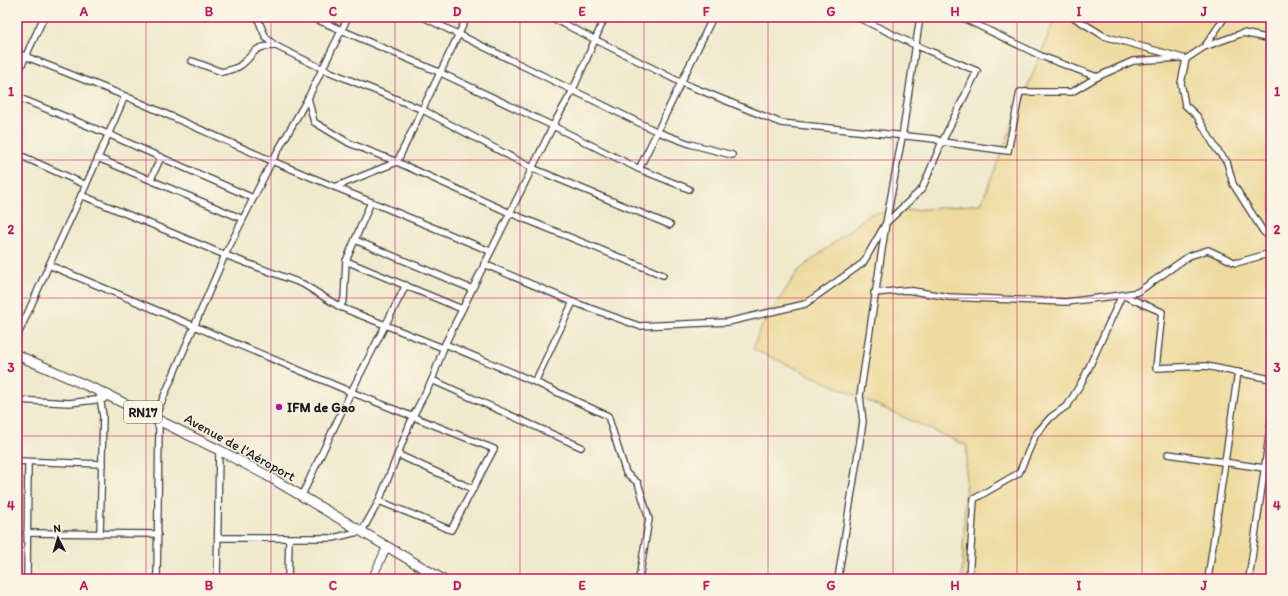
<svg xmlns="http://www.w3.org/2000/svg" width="1288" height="596" viewBox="0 0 1288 596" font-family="Itim,sans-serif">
<rect width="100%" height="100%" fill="#fcf5e5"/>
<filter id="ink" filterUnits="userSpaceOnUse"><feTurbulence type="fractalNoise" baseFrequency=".025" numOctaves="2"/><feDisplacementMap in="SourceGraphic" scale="8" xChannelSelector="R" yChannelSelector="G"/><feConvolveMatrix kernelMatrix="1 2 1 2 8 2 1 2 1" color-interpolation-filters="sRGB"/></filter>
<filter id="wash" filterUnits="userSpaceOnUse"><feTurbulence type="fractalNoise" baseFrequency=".012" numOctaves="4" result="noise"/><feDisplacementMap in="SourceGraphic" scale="16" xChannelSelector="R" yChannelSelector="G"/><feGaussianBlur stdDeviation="0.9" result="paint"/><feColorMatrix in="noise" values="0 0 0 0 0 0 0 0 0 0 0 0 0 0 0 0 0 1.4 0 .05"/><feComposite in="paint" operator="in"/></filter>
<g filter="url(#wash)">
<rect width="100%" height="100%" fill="#f0e9cd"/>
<polygon fill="#eeda9e" stroke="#857b5d" points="1091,17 1271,17 1271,579 962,579 967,446 753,349 759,331 798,271 870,214 981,204 1055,18 1080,22"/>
</g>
<g filter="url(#ink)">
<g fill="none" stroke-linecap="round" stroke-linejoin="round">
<g stroke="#3c3b37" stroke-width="8">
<g id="minor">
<polyline points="257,17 266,38 276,46 323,69 423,110 532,168 670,225"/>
<polyline points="311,17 441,73 553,126 639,169 689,189"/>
<polyline points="423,17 658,132 690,144 732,155"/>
<polyline points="550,17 680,82 781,123 935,139 942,142 977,71 915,45 857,17"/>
<polyline points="961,17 1041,56 1097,77"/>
<polyline points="1073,17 1104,36 1186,59 1204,47 1243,33 1271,39"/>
<polyline points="1205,46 1225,17"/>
<polyline points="17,53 125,96 272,161 490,251"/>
<polyline points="1186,59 1181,83 1185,105 1197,116 1217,150 1227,162 1233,184 1263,231 1271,239"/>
<path d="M192,61L222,72C227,71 233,69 238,67C255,57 250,45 276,46"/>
<polyline points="17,75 44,17"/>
<polyline points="17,97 108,134 253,198"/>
<polyline points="308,98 314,122 349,143 397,162 510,213 663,275"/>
<polyline points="17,154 86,185 49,265"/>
<polyline points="98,158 125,96"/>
<polyline points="639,169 713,17"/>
<polyline points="151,179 161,157"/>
<polyline points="86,185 98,158 243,219"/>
<polyline points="335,187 397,162 467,17"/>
<polyline points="81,195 225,255 303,284 340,307 443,348"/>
<polyline points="371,202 346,261 462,309"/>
<polyline points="355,240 472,289"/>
<polyline points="484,264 573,302"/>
<polyline points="874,293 907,290 949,297 1066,302 1122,295 1162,312 1156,368 1206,366 1271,379"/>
<polyline points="340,307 344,299 346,261"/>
<polyline points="17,337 49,265 351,392 494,449 451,530 379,501"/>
<polyline points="445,344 535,382 608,416 626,473 638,483 649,519 639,579"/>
<polyline points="432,380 581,447"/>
<polyline points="535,382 573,302 639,326 728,322 805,304 863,263 886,223 902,137 920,17"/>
<polyline points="99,391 103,416 100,533"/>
<polyline points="17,400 69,403 104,399"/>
<polyline points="1168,454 1271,469"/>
<polyline points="399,455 473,489"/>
<polyline points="17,461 102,464"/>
<polyline points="301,497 351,392 406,285"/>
<polyline points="27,533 158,534"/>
<polyline points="218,538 333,538 362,531 379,501 413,416 432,380 445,344 557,118 572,92 605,17"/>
<polyline points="27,579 28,462"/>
<polyline points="157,579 159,428 155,417 225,255 272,161 308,98 348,17"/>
<polyline points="217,579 219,450"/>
<polyline points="288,579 289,539"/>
<polyline points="838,579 863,422 860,396 886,223 922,189 942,142 1008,151 1020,92 1072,92 1097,77 1133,61 1179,58"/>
<polyline points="969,579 974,499 1019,473 1036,434 1051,417 1068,405 1084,378 1122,295 1138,292 1189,256 1208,250 1236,263 1271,253"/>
<polyline points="1208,579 1238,372"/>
<polyline points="1249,579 1271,422"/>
</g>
</g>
<g stroke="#3c3b37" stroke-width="9">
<polyline id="tertiary" points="372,579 387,546"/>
</g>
<g stroke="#3c3b37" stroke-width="11">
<polyline id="primary" points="17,355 99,391 219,450 266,475 442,579"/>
</g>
<use href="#minor" stroke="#fff" stroke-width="5.5"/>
<use href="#tertiary" stroke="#fff" stroke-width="7"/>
<use href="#primary" stroke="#fff" stroke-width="9"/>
</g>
</g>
<path fill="none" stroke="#c2185b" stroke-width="1" stroke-opacity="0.55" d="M146,17V579M271,17V579M395,17V579M520,17V579M644,17V579M768,17V579M893,17V579M1017,17V579M1142,17V579M17,160H1271M17,298H1271M17,436H1271"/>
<circle fill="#b5179e" stroke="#fcf5e5" stroke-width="1.5" cx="279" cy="407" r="4"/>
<g text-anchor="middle" stroke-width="3" stroke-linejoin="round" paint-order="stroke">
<rect fill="#fcf5e5" stroke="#5f5d58" stroke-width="1" x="124" y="401" width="38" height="22" rx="3"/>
<g font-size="13" font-weight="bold" fill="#1c1c1c">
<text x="143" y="417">RN17</text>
</g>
<g font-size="14" font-weight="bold" fill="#1c1c1c" stroke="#fcf5e5" text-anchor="start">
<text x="287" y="412">IFM de Gao</text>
</g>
<g font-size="14" fill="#1c1c1c" stroke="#fcf5e5">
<text transform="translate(240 447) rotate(29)" y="5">Avenue de l'Aéroport</text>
</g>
</g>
<rect width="1288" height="596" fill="none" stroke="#fcf5e5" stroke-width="44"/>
<g transform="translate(58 538) rotate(355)" stroke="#fcf5e5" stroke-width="3" paint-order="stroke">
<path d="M0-3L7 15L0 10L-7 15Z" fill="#1c1c1c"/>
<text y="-6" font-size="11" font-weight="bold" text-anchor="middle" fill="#1c1c1c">N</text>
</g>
<rect x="22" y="22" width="1244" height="552" fill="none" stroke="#c2185b" stroke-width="1.5"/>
<g font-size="13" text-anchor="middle" font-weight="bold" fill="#c2185b">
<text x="84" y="16">A</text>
<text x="209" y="16">B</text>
<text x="333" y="16">C</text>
<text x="457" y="16">D</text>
<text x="582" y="16">E</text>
<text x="706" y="16">F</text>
<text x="831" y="16">G</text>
<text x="955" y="16">H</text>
<text x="1079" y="16">I</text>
<text x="1204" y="16">J</text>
<text x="11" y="96">1</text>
<text x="1277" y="96">1</text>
<text x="11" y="234">2</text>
<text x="1277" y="234">2</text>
<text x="11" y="372">3</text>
<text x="1277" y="372">3</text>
<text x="11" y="510">4</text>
<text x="1277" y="510">4</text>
<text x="84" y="590">A</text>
<text x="209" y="590">B</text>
<text x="333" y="590">C</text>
<text x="457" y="590">D</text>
<text x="582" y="590">E</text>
<text x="706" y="590">F</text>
<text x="831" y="590">G</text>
<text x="955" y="590">H</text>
<text x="1079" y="590">I</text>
<text x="1204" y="590">J</text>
</g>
</svg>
